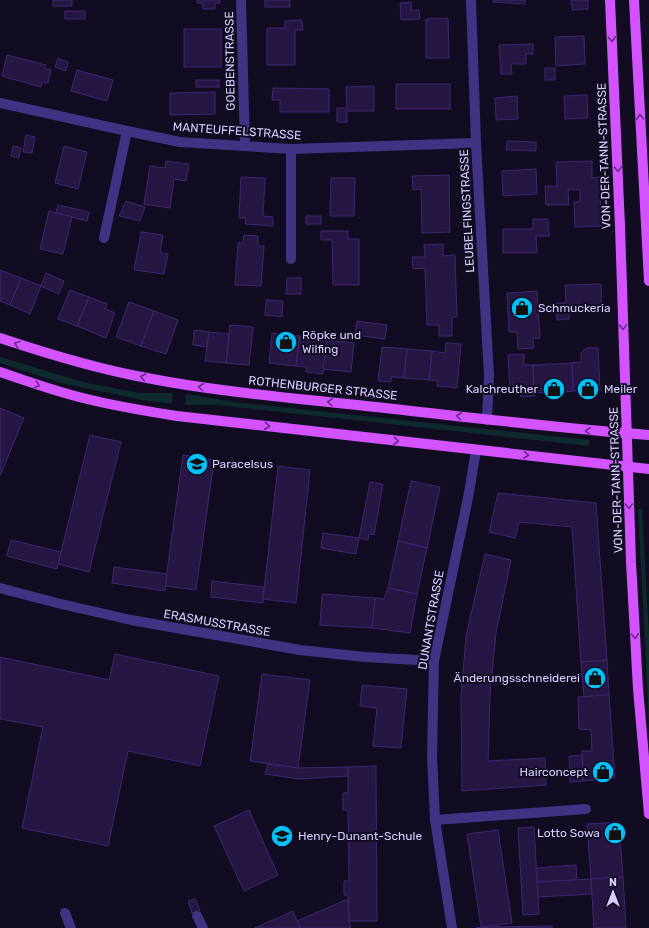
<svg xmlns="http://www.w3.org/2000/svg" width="649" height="928" viewBox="0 0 649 928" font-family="Rubik,sans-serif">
<rect width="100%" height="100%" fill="#120c22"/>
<g fill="#0e2a2c">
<polygon points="0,357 87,383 140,393 173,393 172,404 142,400 61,383 0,363"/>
<polygon points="186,394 234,402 589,440 589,446 217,405 185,405"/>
<polygon points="638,509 642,509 649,634 649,722"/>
</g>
<g fill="#251644" stroke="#3e2672">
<rect x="53" y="0" width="19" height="6"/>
<polygon points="197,0 220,0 220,3 215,3 215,9 203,9 202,3 197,3"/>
<rect x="265" y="0" width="25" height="7"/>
<polygon points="493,0 525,0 525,4 493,2"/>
<polygon points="571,0 588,0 588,9 572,10"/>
<polygon points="411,2 411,10 419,10 420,19 401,20 400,3"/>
<rect x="65" y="11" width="20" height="8"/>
<polygon points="448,18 449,58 426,58 426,19"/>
<polygon points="302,20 303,30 295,30 295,65 267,65 267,28 285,28 285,21"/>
<rect x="184" y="29" width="37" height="38"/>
<polygon points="584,36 585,64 556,66 555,37"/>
<polygon points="533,44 533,54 526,54 526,64 511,64 512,74 501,74 499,45"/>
<polygon points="7,55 46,65 45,69 51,70 48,83 42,82 41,87 2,76"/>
<polygon points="58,58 68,62 66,71 55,67"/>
<rect x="545" y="68" width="10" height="12"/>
<polygon points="77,70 113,80 107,101 71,91"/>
<rect x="196" y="80" width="23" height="7"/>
<rect x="396" y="84" width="54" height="25"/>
<polygon points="374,86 374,111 347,111 347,122 337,122 337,108 347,108 346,87"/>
<polygon points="273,88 329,89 329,112 280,112 280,100 272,100"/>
<polygon points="215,92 215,114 170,115 170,93"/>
<polygon points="587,95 588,118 565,119 564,96"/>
<polygon points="517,96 518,119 496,120 495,98"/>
<polygon points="26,135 35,137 32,153 23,152"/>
<polygon points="507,141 536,142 536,151 506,150"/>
<polygon points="13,146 21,148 19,158 11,156"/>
<polygon points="64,146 87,152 78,189 55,183"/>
<polygon points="166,161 189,164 186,181 174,179 170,208 144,204 150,166 165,168"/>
<polygon points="592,161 592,178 600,177 601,226 575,227 574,202 580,201 580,190 568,190 569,205 546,205 545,186 557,186 556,162"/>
<polygon points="536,169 537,194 503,196 502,171"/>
<polygon points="449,175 450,232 422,233 421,189 413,190 412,176"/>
<polygon points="241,177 265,178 263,216 273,217 273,226 245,224 246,218 239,218"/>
<polygon points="331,178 355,178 354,216 330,216"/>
<polygon points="126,201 145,207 140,221 119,216"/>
<polygon points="58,205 89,212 87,221 56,213"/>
<polygon points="49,211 72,217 63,254 40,249"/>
<rect x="306" y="216" width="15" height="8"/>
<polygon points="533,219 548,219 549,236 536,236 537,253 503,253 503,229 533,229"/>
<polygon points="321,231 348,231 348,239 359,239 359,285 333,285 332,240 321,240"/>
<polygon points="141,232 163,235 160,253 168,254 164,274 134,270"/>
<polygon points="244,235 258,236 258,246 264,246 261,286 235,285 238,243 243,243"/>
<polygon points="443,244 443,256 455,255 457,317 452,317 452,336 439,336 439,325 427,325 425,268 413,269 412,257 425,257 424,245"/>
<polygon points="0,270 21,278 10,305 0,301"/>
<polygon points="46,273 64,281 59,294 41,286"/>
<polygon points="21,278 41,286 30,314 10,305"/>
<polygon points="287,278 301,278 301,294 286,294"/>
<polygon points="601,284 602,311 569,312 569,319 557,320 556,303 566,303 565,285"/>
<polygon points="70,290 89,297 77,326 58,319"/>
<polygon points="537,291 540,338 533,338 534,348 518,349 517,332 509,332 507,293"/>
<polygon points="89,297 107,304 105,309 115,313 106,338 77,326"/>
<polygon points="266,300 283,301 282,317 265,315"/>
<polygon points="129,302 154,311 141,346 116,337"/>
<polygon points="154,311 178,320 166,354 141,346"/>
<polygon points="357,321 387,325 385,339 355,335"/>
<polygon points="230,325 253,327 249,365 226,363"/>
<polygon points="194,330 209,332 207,347 193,345"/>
<polygon points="209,332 229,334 226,363 205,361"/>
<polygon points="272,333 300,336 296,366 269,363"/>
<polygon points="300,336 327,340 323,374 306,372 306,367 296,366"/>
<polygon points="327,340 354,343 351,372 323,369"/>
<polygon points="446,343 461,344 457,388 437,386 438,381 429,380 432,351 445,353"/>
<polygon points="382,347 407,349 404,378 391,377 391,382 378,381"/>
<polygon points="586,348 598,348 600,391 598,391 598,394 593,396 582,395 579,394 579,391 573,391 572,363 581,362 581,353"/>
<polygon points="407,349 432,351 429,380 404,378"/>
<polygon points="524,354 524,365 533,365 535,396 521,397 520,393 510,393 508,355"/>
<polygon points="572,363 573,391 563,392 564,396 547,397 547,392 534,393 533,365"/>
<polygon points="0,408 24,418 0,476"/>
<polygon points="90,435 121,442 89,572 58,564"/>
<polygon points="183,455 214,460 196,590 165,586"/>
<polygon points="278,466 310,470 296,603 263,599"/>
<polygon points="411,481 440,487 427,548 398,541"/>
<polygon points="370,482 383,484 374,535 369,534 368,540 359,538"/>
<polygon points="498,493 596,503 607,660 581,662 572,527 519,522 515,538 489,532"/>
<polygon points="323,533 359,538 356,554 321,548"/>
<polygon points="11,540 61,552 57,569 7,556"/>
<polygon points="398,541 427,548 417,594 388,588"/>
<polygon points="485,554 511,560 496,633 490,695 488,761 545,758 546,785 462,791 461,697 466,636"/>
<polygon points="114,567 167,574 165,591 112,583"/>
<polygon points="212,581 264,587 263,603 211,597"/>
<polygon points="388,588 417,594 410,633 372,628 375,598 384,599"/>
<polygon points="322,594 375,598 372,628 320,625"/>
<polygon points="115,654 219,676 200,766 128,751 108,846 22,828 43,727 0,719 0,657 109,680"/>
<polygon points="607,660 609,695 584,697 581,662"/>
<polygon points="262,674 310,680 298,768 250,761"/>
<polygon points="362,685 407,689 401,748 373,746 377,708 360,706"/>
<polygon points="609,695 615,778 583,781 582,751 592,751 591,730 579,729 578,697"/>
<polygon points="582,755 583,781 570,782 569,756"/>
<polygon points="268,764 298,768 348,767 348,776 300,779 265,774"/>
<polygon points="376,766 377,921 349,921 348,895 344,895 344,881 349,881 348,810 343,810 343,793 348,793 348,767"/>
<polygon points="249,810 278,875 244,891 214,826"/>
<polygon points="619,822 623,877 591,879 587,824"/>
<polygon points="534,827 539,914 523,915 518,828"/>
<polygon points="498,830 512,923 481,927 467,834"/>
<polygon points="576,865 577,880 537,882 536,868"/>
<polygon points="623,877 626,928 594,928 591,879"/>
<polygon points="591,879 592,894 538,897 537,882"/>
<polygon points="195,899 200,910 192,913 188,901"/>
<polygon points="348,899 349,921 351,927 348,928 300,928 297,921"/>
<polygon points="293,911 300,928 255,928"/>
<polygon points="552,926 552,928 476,928 481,927"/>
</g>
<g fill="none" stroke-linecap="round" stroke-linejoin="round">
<g stroke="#403384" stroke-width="10">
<polyline points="241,0 245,146"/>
<polyline points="471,0 476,143 489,376 487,420"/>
<polyline points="0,103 127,131 180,142 291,149 476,143"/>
<polyline points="291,149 291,259"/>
<polyline points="104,238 127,131"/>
<polyline points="0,588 57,603 131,620 300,650 365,657 434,661"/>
<polyline points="435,820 586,809"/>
<polyline points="65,913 71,928"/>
<polyline points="197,916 203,928"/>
<polyline points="452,928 435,820 432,757 434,661 469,493 476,450"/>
</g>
<g stroke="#d353ff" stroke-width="10">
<polyline points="610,0 620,226 631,562 638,689 649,814"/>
<polyline points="634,0 649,281"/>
<path d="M0,338C48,354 97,369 147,378C219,392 293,398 366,406C460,416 555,428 649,435"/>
<path d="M0,372C27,381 54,391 83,398C114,406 145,411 177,416L649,469"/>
</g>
</g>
<defs><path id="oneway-chevron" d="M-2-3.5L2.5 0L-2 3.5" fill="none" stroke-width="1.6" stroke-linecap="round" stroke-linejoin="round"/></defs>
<g stroke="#692c85">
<use href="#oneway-chevron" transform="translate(612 39) rotate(87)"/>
<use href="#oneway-chevron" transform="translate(640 117) rotate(-93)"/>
<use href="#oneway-chevron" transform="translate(618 169) rotate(88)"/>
<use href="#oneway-chevron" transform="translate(623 327) rotate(88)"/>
<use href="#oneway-chevron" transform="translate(17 344) rotate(-161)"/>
<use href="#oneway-chevron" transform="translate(143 377) rotate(-169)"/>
<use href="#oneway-chevron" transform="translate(37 385) rotate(19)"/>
<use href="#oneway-chevron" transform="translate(201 387) rotate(-173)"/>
<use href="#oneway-chevron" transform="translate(330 402) rotate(-174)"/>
<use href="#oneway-chevron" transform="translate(459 416) rotate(-173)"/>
<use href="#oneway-chevron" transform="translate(267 426) rotate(6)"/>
<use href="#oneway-chevron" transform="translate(588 431) rotate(-174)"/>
<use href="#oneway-chevron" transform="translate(396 441) rotate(6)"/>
<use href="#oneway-chevron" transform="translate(526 455) rotate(6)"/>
<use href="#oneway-chevron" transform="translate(629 506) rotate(88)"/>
<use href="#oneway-chevron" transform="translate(635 636) rotate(87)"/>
</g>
<defs>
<g id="shop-disc" transform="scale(1.15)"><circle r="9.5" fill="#00c1f7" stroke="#120c22"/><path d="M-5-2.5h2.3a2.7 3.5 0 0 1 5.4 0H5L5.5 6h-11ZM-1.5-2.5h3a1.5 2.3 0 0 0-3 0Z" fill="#111"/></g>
<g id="school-disc" transform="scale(1.15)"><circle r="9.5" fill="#00c1f7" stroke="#120c22"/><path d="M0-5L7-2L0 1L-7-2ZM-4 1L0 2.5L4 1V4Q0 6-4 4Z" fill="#111"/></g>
</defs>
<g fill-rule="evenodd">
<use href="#shop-disc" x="522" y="308"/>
<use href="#shop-disc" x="286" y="342"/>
<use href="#shop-disc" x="554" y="389"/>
<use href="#shop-disc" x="588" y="389"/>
<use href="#school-disc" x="197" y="464"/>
<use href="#shop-disc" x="595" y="678"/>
<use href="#shop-disc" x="603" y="772"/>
<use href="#shop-disc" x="615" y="833"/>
<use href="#school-disc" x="282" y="836"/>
</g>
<g text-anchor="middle" stroke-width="4" stroke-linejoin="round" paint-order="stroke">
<g font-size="12" fill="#d8ccff" stroke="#120c22">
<text transform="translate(230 61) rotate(-91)" y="4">GOEBENSTRASSE</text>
<text transform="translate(237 131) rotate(4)" y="4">MANTEUFFELSTRASSE</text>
<text transform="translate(604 156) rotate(-92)" y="4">VON-DER-TANN-STRASSE</text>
<text transform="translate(467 211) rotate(-93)" y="4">LEUBELFINGSTRASSE</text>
<text transform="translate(323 388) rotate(6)" y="4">ROTHENBURGER STRASSE</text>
<text transform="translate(616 480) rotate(-92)" y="4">VON-DER-TANN-STRASSE</text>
<text transform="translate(431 620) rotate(-80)" y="4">DUNANTSTRASSE</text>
<text transform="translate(217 623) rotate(10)" y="4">ERASMUSSTRASSE</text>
</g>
<g font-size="12" fill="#d8ccff" stroke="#120c22" text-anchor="start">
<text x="538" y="312">Schmuckeria</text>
<text x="302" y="339">Röpke und<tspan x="302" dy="14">Wilfing</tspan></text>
<text x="538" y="393" text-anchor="end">Kalchreuther</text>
<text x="604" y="393">Meiler</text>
<text x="212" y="468">Paracelsus</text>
<text x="580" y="682" text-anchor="end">Änderungsschneiderei</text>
<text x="588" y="776" text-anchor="end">Hairconcept</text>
<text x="600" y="837" text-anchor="end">Lotto Sowa</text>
<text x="298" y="840">Henry-Dunant-Schule</text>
</g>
</g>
<g transform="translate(613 892)" stroke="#120c22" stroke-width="3" paint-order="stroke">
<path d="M0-3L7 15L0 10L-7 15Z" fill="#d8ccff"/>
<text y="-6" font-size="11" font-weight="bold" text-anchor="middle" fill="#d8ccff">N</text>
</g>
</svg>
